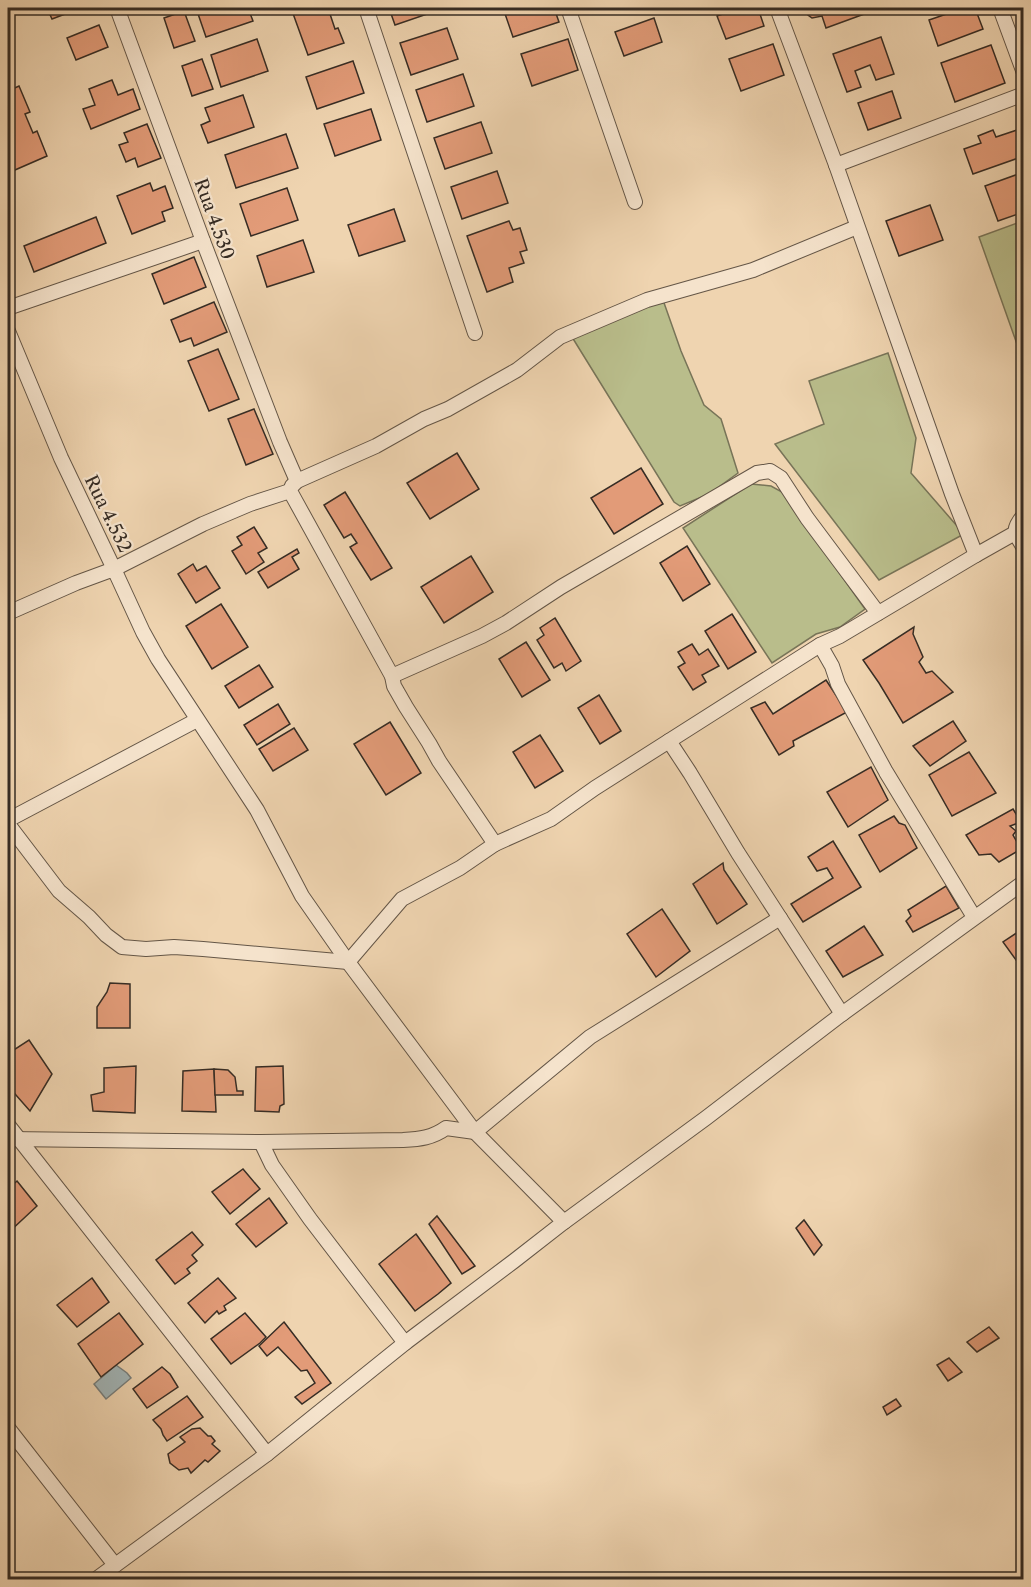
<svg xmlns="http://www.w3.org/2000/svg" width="1031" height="1587" viewBox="0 0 1031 1587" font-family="'Libre Caslon Text',serif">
<rect width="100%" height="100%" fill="#efd4b0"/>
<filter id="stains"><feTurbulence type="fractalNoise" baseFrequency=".00333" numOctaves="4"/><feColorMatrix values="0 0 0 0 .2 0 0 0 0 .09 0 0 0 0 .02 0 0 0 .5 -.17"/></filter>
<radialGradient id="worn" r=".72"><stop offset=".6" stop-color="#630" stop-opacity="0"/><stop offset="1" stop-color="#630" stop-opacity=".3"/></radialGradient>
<g fill="#b9bd8b" stroke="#787458" stroke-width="1.5">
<polygon points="1023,221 1024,221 1023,361 979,237"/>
<polygon points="663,300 681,351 704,405 721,419 738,473 709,494 680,506 674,502 572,337"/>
<polygon points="888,353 916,438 911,473 964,534 879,580 775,444 824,424 809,381"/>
<polygon points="751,484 771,486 782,492 865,609 840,627 816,634 772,663 683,528"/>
</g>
<polygon fill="#a1b5b8" stroke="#767e7d" stroke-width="1.5" points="116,1365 127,1373 131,1378 106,1399 94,1384"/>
<g fill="#e29b78" stroke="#362c24" stroke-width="1.5">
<polygon points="47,8 81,8 52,19"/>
<polygon points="196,8 248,8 253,21 206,37"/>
<polygon points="291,8 330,8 328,8 335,29 338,28 344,43 308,55"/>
<polygon points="389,8 441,8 442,9 395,25"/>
<polygon points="503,8 554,8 559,22 513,37"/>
<polygon points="740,8 758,8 764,26 726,39 717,16"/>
<polygon points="812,8 874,8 873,10 867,13 826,28 822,16 812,18 808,15 808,11"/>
<polygon points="964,8 975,8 983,29 938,46 929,20"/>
<polygon points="184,11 195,41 174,48 164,18"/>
<polygon points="654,18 662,42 624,56 615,32"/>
<polygon points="99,25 108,47 76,60 67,38"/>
<polygon points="447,28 458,59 411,75 400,43"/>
<polygon points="881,37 894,74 876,80 870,65 855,71 861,87 847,92 833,54"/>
<polygon points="257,39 268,71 221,87 211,55"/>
<polygon points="568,39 578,70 532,86 521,54"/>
<polygon points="773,44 784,75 741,91 729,59"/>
<polygon points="991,45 1005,83 955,102 941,63"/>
<polygon points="202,59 213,89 192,96 182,66"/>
<polygon points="353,61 364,93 317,109 306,77"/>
<polygon points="463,74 474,106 427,122 416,90"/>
<polygon points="112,80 118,95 133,89 140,109 91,129 83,109 95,105 89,89"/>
<polygon points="19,86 30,112 25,114 33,133 37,131 47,156 8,173 8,91"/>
<polygon points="892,91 901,118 868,130 858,103"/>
<polygon points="243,95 254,127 208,143 201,125 210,121 205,108"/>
<polygon points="371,109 381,140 335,156 324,124"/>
<polygon points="481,122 492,153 445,169 434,138"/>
<polygon points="147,124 161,158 138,167 135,158 126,162 119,145 128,142 124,133"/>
<polygon points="993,130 996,137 1017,130 1024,147 1024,156 973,174 964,149 981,143 978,136"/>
<polygon points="286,134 298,168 236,188 225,155"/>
<polygon points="497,171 508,203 462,219 451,187"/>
<polygon points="1024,172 1024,212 998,221 985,186"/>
<polygon points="150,183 153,191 165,186 173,208 162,212 165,221 132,234 117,196"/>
<polygon points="287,188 298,220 251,236 240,204"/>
<polygon points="930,205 943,240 899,256 886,221"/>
<polygon points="394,209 405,241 359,256 348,225"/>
<polygon points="96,217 106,243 34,272 24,246"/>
<polygon points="509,221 513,230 520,228 527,250 520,252 524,263 509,268 513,282 487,292 467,236"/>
<polygon points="303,240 314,272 267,287 257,256"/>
<polygon points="194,257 206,287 164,304 152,274"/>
<polygon points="214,302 227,332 194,346 191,338 180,342 171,320"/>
<polygon points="218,349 239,399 209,411 188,361"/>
<polygon points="254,409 273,454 246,465 228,419"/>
<polygon points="457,453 479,489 430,519 407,483"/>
<polygon points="641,468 663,504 614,534 591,498"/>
<polygon points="345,492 392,568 371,580 350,547 357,543 351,534 344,538 324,505"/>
<polygon points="254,527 267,548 258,553 264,562 246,574 232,551 242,545 237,537"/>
<polygon points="687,546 710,584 683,601 660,563"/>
<polygon points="297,549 299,553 292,557 299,569 268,588 258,572"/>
<polygon points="471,556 493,592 444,623 421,587"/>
<polygon points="193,564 197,571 206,566 220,588 196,603 178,574"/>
<polygon points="221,604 248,647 212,669 186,626"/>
<polygon points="732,614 756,652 728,669 705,631"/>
<polygon points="555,618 581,661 566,671 562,663 554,668 537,640 544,635 540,628"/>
<polygon points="914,627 913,634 923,657 919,662 926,673 932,671 953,692 903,723 879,683 863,660"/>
<polygon points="526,642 550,680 522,697 499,659"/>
<polygon points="692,644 699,655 708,649 719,666 702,675 706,682 693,690 678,667 685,663 678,652"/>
<polygon points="259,665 273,687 239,708 225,686"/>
<polygon points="826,680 847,712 793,741 794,746 779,755 751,708 765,702 773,714"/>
<polygon points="599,695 621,731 600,744 578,708"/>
<polygon points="278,704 290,724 257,745 244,725"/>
<polygon points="953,721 966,741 930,766 913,746"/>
<polygon points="390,722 421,773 386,795 354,744"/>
<polygon points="294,728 308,750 273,771 259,749"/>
<polygon points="540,735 563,771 535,788 513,752"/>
<polygon points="969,752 996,793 952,816 929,775"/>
<polygon points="871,767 888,800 848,827 827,792"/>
<polygon points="1013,809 1021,822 1010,826 1016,831 1013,835 1021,849 999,862 991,854 979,855 966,835"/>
<polygon points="894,816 899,823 905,825 917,848 880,872 859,835"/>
<polygon points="833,841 861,887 803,922 791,904 833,878 827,868 817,871 808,857"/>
<polygon points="723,863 724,870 747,904 717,924 693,884"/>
<polygon points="946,886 959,908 913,932 906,921 911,916 908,910"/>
<polygon points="662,909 690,951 656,977 627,934"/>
<polygon points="864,926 883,955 843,977 826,951"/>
<polygon points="1024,928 1024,971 1003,942"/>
<polygon points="110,983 130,984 130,1028 97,1028 97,1007 107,992"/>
<polygon points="29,1040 52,1074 30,1111 8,1086 8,1062 11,1059 9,1053"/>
<polygon points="136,1066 135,1113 93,1111 91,1095 104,1092 104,1068"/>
<polygon points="283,1066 284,1104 280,1106 279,1112 255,1111 256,1067"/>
<polygon points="214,1069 216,1112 182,1111 183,1071"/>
<polygon points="214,1069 228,1070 235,1077 237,1091 243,1091 243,1095 215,1095"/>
<polygon points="243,1169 260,1189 230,1214 212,1192"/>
<polygon points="17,1181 37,1206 8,1233 8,1189"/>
<polygon points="269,1198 287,1223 256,1247 236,1224"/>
<polygon points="437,1216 475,1266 462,1274 429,1224"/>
<polygon points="804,1220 822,1245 814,1255 796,1228"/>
<polygon points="192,1232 203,1245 192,1255 197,1261 187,1269 190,1273 175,1284 156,1260"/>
<polygon points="416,1234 451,1283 438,1294 415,1311 379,1264"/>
<polygon points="92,1278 109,1302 77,1327 57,1305"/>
<polygon points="218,1278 236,1298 224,1306 226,1310 219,1314 217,1311 205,1323 188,1303"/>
<polygon points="119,1313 143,1344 101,1377 78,1344"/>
<polygon points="245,1313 266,1337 260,1343 231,1364 211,1339"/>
<polygon points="284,1322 331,1383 302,1404 295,1397 315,1383 307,1370 301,1371 278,1347 267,1356 259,1346"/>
<polygon points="989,1327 999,1338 977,1352 967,1342"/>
<polygon points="949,1358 962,1372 948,1381 937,1365"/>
<polygon points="162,1367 170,1374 178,1387 147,1408 133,1389"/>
<polygon points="187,1396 203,1417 167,1441 163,1435 161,1429 153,1420"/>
<polygon points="896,1399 901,1406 887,1415 883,1407"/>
<polygon points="200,1428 208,1436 211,1436 215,1441 212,1444 220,1451 208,1462 205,1460 191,1473 188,1468 179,1470 170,1463 168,1454 185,1442 180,1437 192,1429"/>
</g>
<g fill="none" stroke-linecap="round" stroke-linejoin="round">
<g stroke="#645647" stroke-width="16">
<g id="minor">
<polyline points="117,8 203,241 280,442 297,481"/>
<polyline points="366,8 475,333"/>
<polyline points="568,8 635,202"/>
<polyline points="777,8 836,165 952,494 976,555"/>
<polyline points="1000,8 1024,73"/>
<polyline points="836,165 1024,94"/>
<polyline points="8,308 203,241"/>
<polyline points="8,331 61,458 114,569 203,524 250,504 290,491"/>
<path d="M1024,515C1011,530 1015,533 1024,548"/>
<polyline points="8,613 76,583 114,569 143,632 158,659 257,810 302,896 348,962 475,1132 564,1222"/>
<polyline points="820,645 832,666 838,684 886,772 974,917"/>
<polyline points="392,676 482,636 506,623 561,587 757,473 770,471 781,478 807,518 878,613"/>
<polyline points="669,741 820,645 840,636 976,555 1015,533"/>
<polyline points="8,820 197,720"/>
<polyline points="8,824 59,891 89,917 106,935 122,947 146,949 174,947 203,949 348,962 402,899 460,868 495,844 439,761 429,743 406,707 394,686 392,676 290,491 292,486 297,481 376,446 424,419 448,409 517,370 560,337 647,300 753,270 857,227"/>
<polyline points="495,844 551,819 595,788 669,741 690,773 738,853 842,1014"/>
<polyline points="8,1125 267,1454"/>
<path d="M8,1139L261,1142L403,1140C420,1139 432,1138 446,1128L475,1132L590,1037L780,918"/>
<polyline points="261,1142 272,1165 310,1219 405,1343"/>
<polyline points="8,1428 115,1565"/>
<polyline points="95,1580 267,1454 405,1343 514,1261 564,1222 706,1118 842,1014 1024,882"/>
</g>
</g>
<use href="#minor" stroke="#f5e3cc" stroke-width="14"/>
</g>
<g text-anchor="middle" stroke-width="4.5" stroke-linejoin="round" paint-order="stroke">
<g font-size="18" fill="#362c24" stroke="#f5e3cc">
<text transform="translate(214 219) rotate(70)" y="6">Rua 4.530</text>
<text transform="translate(108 514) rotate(64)" y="6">Rua 4.532</text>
</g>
</g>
<rect width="1031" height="1587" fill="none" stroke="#efd4b0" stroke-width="30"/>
<rect x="9" y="9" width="1013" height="1569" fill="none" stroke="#362c24" stroke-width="3"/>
<rect x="15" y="15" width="1001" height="1557" fill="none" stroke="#362c24" stroke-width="1.5"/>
<rect width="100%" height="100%" filter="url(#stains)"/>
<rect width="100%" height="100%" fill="url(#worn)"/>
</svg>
